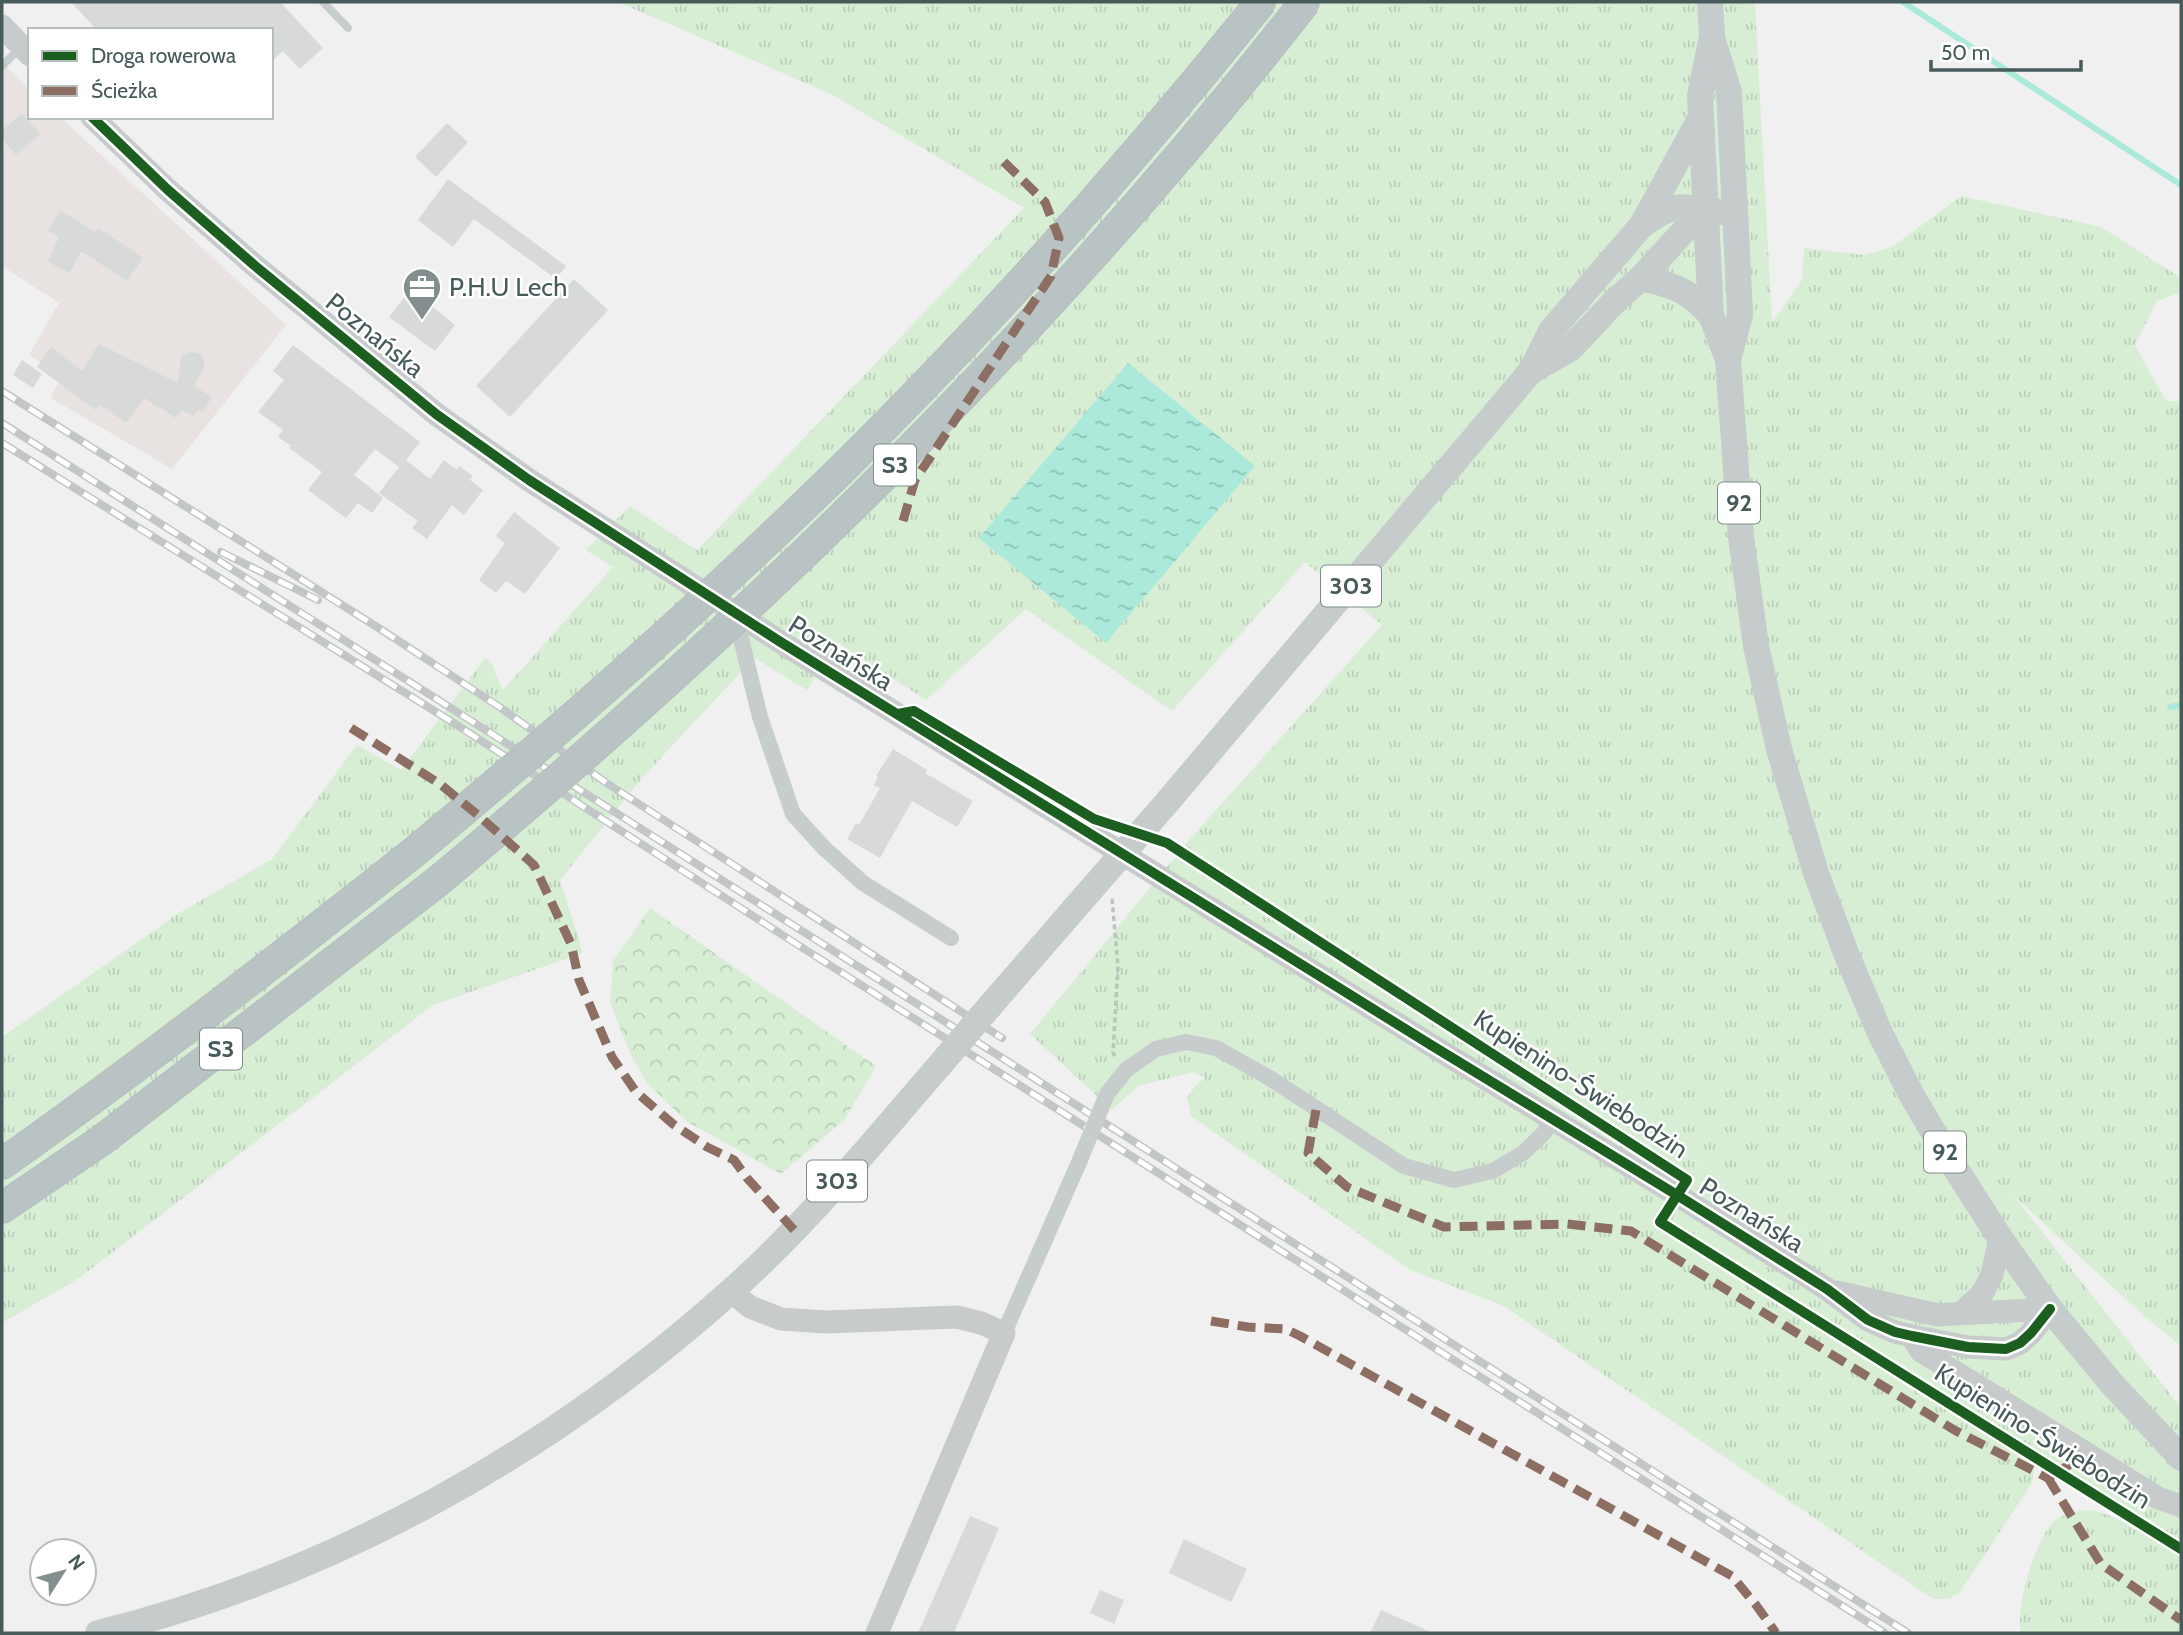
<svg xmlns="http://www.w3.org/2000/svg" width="2183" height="1635" viewBox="0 0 2183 1635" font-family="Cabin,sans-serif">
<defs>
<pattern id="grass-tufts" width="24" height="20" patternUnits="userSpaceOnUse" patternTransform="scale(1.75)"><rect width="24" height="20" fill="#d7eed5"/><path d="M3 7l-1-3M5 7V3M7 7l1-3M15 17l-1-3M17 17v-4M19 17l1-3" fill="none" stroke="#baceb9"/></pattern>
<pattern id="forest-crowns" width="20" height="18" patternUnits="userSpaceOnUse" patternTransform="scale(1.75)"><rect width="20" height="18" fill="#d7eed5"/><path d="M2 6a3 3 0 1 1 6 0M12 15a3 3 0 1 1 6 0" fill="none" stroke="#baceb9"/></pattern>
<pattern id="water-ripples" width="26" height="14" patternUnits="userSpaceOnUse" patternTransform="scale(1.75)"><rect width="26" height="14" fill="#abeada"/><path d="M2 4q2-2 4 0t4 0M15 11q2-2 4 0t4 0" fill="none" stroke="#8dc1b4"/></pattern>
</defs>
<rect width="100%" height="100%" fill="#f0f0f0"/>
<polygon fill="#e8e2e0" points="2,62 30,90 30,117 60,117 286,325 172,469 51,398 61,376 29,355 59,303 2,266"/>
<path fill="url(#grass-tufts)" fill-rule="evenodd" d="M618,2H1755L1772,323L1802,280L1804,248L1864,255L1892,247L1961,196L2101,227L2181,278V292L2157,301L2135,345L2166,401H2181V1346L2143,1315L2014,1196L2181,1408V1633H2021C2015,1607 2035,1540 2054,1521C2059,1516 2072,1512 2079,1511C2102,1507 2121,1523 2140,1530L2035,1465L2032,1483L1960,1592L1949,1599H1933L1502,1305L1410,1270L1191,1116L1187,1098L1196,1085L1205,1078L1194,1072L1138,1086L1112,1110L1030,1034L1190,839L1382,625L1305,562L1172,711L1026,609L926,700L838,643L807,690L754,658L643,777L560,880L583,953L433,1005L79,1278L2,1323V1037L176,915L272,859L357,745L401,770L485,658L491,662L503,690L613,567L586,550L630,506L697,550L1024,208L831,94ZM1619,1114L1846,1255L1619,1115Z"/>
<polygon fill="url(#forest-crowns)" points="650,908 876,1066 845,1119 781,1174 686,1121 647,1083 631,1056 610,1003 613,961"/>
<polygon fill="url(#water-ripples)" points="1128,363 1255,466 1106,643 979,538"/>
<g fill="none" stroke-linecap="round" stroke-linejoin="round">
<g stroke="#abeada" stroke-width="6">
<polyline points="1903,2 2181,185"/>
<polyline points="2170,707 2181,705"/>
</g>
</g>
<g fill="#d8d9d9">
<polygon points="71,2 280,2 323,48 300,69 283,51 271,62 271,30 97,30"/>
<polygon points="22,114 40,134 16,155 2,138 2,130"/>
<polygon points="447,123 468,142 436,177 415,157"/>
<polygon points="448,179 566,266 556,279 474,219 453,247 418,220"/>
<polygon points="61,211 95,232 98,228 143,258 127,281 81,251 70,273 48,262 59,237 48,230"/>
<polygon points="574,279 608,310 510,417 476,386"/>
<polygon points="411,289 455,325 435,351 389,317"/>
<polygon points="99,344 178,383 181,357 189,352 198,353 202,356 205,365 194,386 212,397 202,412 198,409 193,416 182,410 176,418 144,398 126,423 100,405 96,410 37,367 51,347 82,371"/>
<polygon points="293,345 420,442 406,460 430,479 444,460 457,470 459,466 473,476 470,480 483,490 464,515 452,505 427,539 412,528 418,521 379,493 399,467 375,449 354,475 383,498 372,513 358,503 346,518 308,490 322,472 289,448 291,446 278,437 283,430 258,412 284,380 273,371"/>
<polygon points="22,360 42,374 33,388 13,375"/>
<polygon points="514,512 560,548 525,594 506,581 496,593 479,580 505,543 496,536"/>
<polygon points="893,749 927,770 925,773 973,801 957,827 912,801 880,858 847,839 856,823 859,825 880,788 874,785 878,777 876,776"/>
<polygon points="970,1516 999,1528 954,1633 918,1633"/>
<polygon points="1184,1539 1247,1569 1231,1602 1169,1573"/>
<polygon points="1100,1590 1124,1600 1114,1624 1090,1613"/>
<polygon points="1381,1610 1433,1633 1370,1633"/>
</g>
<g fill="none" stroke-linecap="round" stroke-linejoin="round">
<g stroke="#b5bebe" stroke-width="32">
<g id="highway">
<path d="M2,1164C142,1065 278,960 413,853"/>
<polyline points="2,1208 102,1140 437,882"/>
</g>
</g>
<polyline stroke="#b8c5bb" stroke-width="3.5" stroke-dasharray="5 3.5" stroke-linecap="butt" points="1112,899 1118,966 1113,1053 1116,1058"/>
<g stroke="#c7cccc" stroke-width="8">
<polyline points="323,2 348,28"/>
<polyline points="2,66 19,49"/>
</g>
<g stroke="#c7cccc" stroke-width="16">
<polyline points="735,614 760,717 793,814 824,848 863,883 951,938"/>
<polyline points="1126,1070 1156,1049 1186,1042 1216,1048 1268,1077 1404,1166 1454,1180 1493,1171 1523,1153 1543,1134 1554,1119"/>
<polyline points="1004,1333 1080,1160"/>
</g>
<g stroke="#c7cbcb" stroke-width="23">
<polyline points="2,26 30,55"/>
<polyline points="92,117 168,190 254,265 436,414 529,480 779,641 1431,1045 1677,1195 1827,1289 1868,1320 1895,1332 1912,1336 1968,1347 2006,1349 2020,1343 2031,1333 2050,1309"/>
<polyline points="731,1291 750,1307 781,1319 826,1322 957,1317 981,1323 1004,1333 877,1633"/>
<polyline points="1837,1292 1938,1315 2050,1309"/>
<polyline points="1961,1313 1982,1294 1992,1275 2000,1238"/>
<polyline points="1912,1336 1921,1351 2158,1498 2181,1506"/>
</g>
<g stroke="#c6cbcb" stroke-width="26">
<polyline points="1710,2 1712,36 1700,96 1711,315 1728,360 1741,537 1756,646 1779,749 1816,873 1846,953 1880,1033 1910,1092 1945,1152 2000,1238 2050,1309 2112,1384 2181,1458"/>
<polyline points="1713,41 1729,92 1735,211 1740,315 1728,360"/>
<path d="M1642,225C1657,215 1671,204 1690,208C1701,210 1707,213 1719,212"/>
<path d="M1641,278C1676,286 1686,289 1711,315"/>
<polyline points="1531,371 1570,349 1616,300 1641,278 1683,232 1705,213"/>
<polyline points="1169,800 1531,371 1551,331 1642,225 1700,119"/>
<polyline points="990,1006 1075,908"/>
<path d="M98,1633C333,1575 550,1453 730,1292C807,1224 872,1143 939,1066"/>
</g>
<use href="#highway" stroke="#bac3c3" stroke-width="30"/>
<g stroke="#c3c6c7" stroke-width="8">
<g id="rail">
<polyline points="2,391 385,632 498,706 608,784 1002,1038"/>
<polyline points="2,423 1908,1633"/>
<polyline points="2,443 449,720 798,945 1885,1633"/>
<polyline points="221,552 318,600"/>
</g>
</g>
<use href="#rail" stroke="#fff" stroke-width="5" stroke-dasharray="16" stroke-linecap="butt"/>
<g stroke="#b5bebe" stroke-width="32" stroke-linecap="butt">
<g id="highway-bridge">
<path d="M413,853C560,731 704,604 841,470C990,323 1130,165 1261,2"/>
<path d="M437,882C754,617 1051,328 1305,2"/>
</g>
</g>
<polyline stroke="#c7cccc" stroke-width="16" points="1080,1160 1107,1094 1126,1070"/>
<g stroke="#c6cbcb" stroke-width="26">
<polyline points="1075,908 1169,800"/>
<polyline points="939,1066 990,1006"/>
</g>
<use href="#highway-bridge" stroke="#bac3c3" stroke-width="30"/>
<g stroke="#8d6e63" stroke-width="9" stroke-dasharray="18 9" stroke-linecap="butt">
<polyline points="903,521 915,480 1051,276 1059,238 1045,202 1000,158"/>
<polyline points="351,728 440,784 479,816 534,865 571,944 579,980 612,1057 636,1092 673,1124 707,1147 734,1160 747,1178 794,1230"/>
<polyline points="1316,1110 1308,1153 1347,1187 1444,1227 1567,1224 1631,1231 1956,1431 2048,1478 2069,1465 2081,1450"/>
<polyline points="1211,1321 1248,1327 1286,1329 1300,1336 1732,1576 1756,1605 1776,1633"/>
<polyline points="2048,1478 2101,1564 2181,1620"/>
</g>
<g stroke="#fff" stroke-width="15">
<g id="cycleway">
<polyline points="92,117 168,190 254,265 436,414 529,480 779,641 1431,1045 1677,1195 1827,1289 1868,1320 1895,1332 1912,1336 1968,1347 2006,1349 2020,1343 2031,1333 2050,1309"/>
<polyline points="898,714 914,711 1094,819 1167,843 1687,1180 1660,1222 2181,1549"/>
</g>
</g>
<use href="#cycleway" stroke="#1b5e20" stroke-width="10"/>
</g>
<defs>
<g id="office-pin" transform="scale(2.0125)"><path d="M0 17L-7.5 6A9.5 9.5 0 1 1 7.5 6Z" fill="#838f8f" stroke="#fff"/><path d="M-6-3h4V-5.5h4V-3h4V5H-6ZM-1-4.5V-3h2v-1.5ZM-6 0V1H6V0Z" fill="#fff"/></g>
</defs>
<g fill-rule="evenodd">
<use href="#office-pin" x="422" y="287"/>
</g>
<g text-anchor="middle" stroke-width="5" stroke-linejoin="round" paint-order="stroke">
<g fill="#fff" stroke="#7f8c8c" stroke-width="2">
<rect x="874" y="444.5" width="42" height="41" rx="5"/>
<rect x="1718" y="482.5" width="42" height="41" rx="5"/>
<rect x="1321" y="565.5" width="60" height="41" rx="5"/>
<rect x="200" y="1028.5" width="42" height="41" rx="5"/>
<rect x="1924" y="1131.5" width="42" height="41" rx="5"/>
<rect x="807" y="1160.5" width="60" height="41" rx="5"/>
</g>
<g font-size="24" font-weight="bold" fill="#485b5b">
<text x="895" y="473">S3</text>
<text x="1739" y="511">92</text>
<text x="1351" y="594">303</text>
<text x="221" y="1057">S3</text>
<text x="1945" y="1160">92</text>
<text x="837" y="1189">303</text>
</g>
<g font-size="26" fill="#485b5b" stroke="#fff" text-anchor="start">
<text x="449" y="296">P.H.U Lech</text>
</g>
<g font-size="26" fill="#485b5b" stroke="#fff">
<text transform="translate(375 335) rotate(39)" y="9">Poznańska</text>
<text transform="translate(841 653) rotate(32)" y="9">Poznańska</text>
<text transform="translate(1581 1084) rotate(33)" y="9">Kupienino-Świebodzin</text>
<text transform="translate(1752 1215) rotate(32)" y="9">Poznańska</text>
<text transform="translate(2043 1436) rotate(32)" y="9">Kupienino-Świebodzin</text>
</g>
</g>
<rect width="2183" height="1635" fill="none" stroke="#485b5b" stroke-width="7"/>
<rect x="28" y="28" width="245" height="91" fill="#ffffff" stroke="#b6bdbd" stroke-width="2"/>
<rect x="42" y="51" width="35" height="10" fill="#1b5e20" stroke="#b6bdbd" stroke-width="2"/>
<text x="91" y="63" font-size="21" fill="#485b5b">Droga rowerowa</text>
<rect x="42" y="86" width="35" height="10" fill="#8d6e63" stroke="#b6bdbd" stroke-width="2"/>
<text x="91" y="98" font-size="21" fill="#485b5b">Ścieżka</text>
<g transform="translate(63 1572) rotate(54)"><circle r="33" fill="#ffffff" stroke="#b6bdbd" stroke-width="2"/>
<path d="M0-5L12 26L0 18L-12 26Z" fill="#838f8f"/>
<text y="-10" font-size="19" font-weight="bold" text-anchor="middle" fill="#485b5b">N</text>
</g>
<path d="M1931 60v10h150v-10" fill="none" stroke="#485b5b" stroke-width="3.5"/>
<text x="1941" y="60" font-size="21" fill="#485b5b" stroke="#ffffff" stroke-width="5" paint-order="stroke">50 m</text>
</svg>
